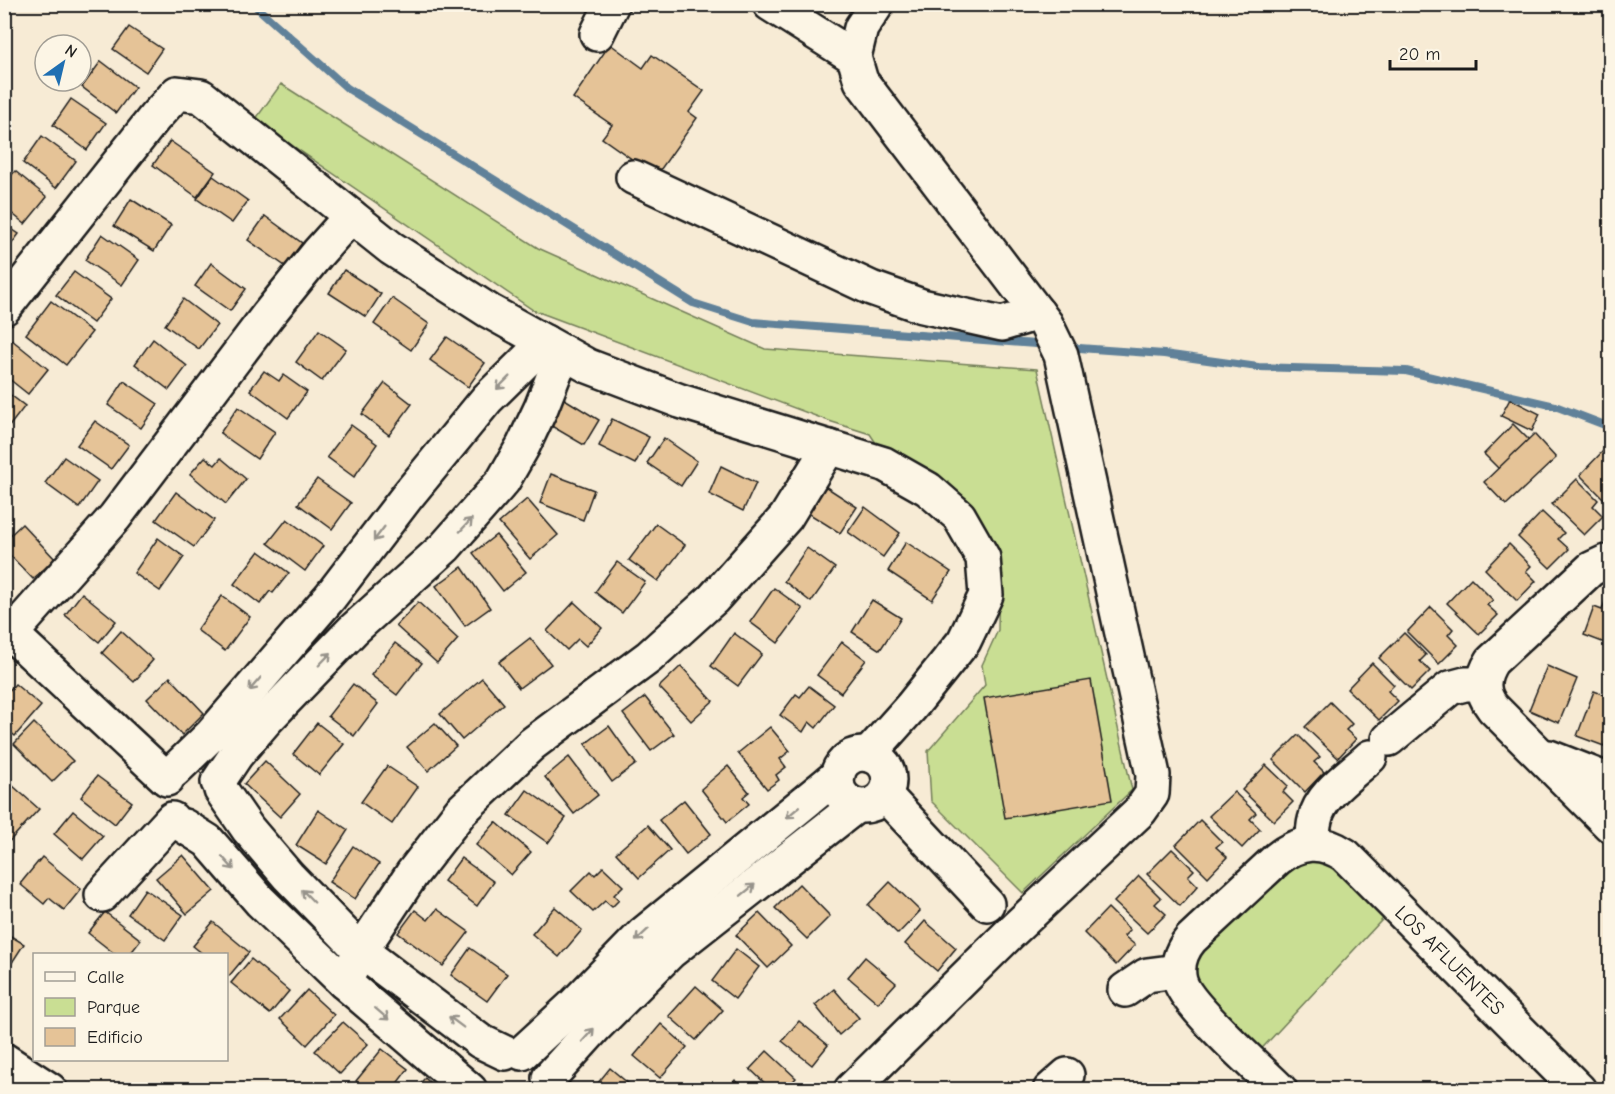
<svg xmlns="http://www.w3.org/2000/svg" width="1615" height="1094" viewBox="0 0 1615 1094" font-family="'Comic Neue',sans-serif">
<rect width="100%" height="100%" fill="#f7ebd5"/>
<filter id="ink" filterUnits="userSpaceOnUse"><feTurbulence type="fractalNoise" baseFrequency=".0167" numOctaves="2"/><feDisplacementMap in="SourceGraphic" scale="12" xChannelSelector="R" yChannelSelector="G"/><feConvolveMatrix kernelMatrix="1 2 1 2 8 2 1 2 1" color-interpolation-filters="sRGB"/></filter>
<g filter="url(#ink)">
<g fill="#c9de93" stroke="#727d58" stroke-width="1.5">
<polygon points="281,84 538,248 765,349 1037,369 1132,790 1023,893 931,801 928,751 985,685 982,665 998,630 999,564 979,517 943,484 880,449 870,434 829,421 533,310 255,120"/>
<polygon points="1312,848 1393,908 1253,1058 1191,996 1189,950"/>
</g>
<g fill="none" stroke-linecap="round" stroke-linejoin="round">
<g stroke="#608199" stroke-width="8">
<polyline points="253,4 347,88 693,303 753,322 1049,345"/>
<polyline points="1065,347 1164,354 1258,367 1406,371 1555,406 1610,427"/>
</g>
</g>
<g fill="#e5c397" stroke="#1c1c1c" stroke-width="1.5">
<polygon points="129,27 162,49 146,72 113,49"/>
<polygon points="610,44 643,68 652,55 704,91 689,112 697,118 656,176 602,138 612,125 573,98"/>
<polygon points="101,61 135,87 116,113 82,87"/>
<polygon points="71,99 106,123 87,150 53,125"/>
<polygon points="42,136 76,161 56,188 23,163"/>
<polygon points="170,141 215,172 197,197 153,165"/>
<polygon points="15,171 47,197 25,224 4,207 4,184"/>
<polygon points="213,176 248,201 232,223 197,199"/>
<polygon points="131,199 171,225 154,251 114,226"/>
<polygon points="265,216 302,243 285,266 248,240"/>
<polygon points="4,224 19,234 4,254"/>
<polygon points="102,234 139,260 122,285 85,260"/>
<polygon points="211,263 246,289 230,311 195,286"/>
<polygon points="344,270 381,294 366,317 329,293"/>
<polygon points="74,272 111,299 93,323 56,295"/>
<polygon points="392,298 429,324 411,350 374,324"/>
<polygon points="183,299 217,325 199,349 165,325"/>
<polygon points="51,301 92,332 66,365 26,334"/>
<polygon points="319,330 346,349 322,381 296,362"/>
<polygon points="447,337 485,363 468,387 430,360"/>
<polygon points="153,339 187,366 169,390 135,364"/>
<polygon points="12,340 48,369 28,394 4,375 4,349"/>
<polygon points="264,371 279,381 283,375 307,392 288,418 250,390"/>
<polygon points="124,381 158,404 141,428 108,405"/>
<polygon points="385,383 412,404 389,435 362,414"/>
<polygon points="4,390 25,406 4,433"/>
<polygon points="563,398 599,420 584,445 548,424"/>
<polygon points="1510,399 1540,414 1532,431 1501,416"/>
<polygon points="238,407 275,432 257,459 220,433"/>
<polygon points="612,419 649,437 635,464 599,446"/>
<polygon points="95,421 129,445 111,469 77,445"/>
<polygon points="1513,424 1529,440 1499,469 1484,454"/>
<polygon points="351,425 377,444 354,477 327,457"/>
<polygon points="1534,434 1556,458 1506,505 1484,482"/>
<polygon points="664,438 697,461 681,486 647,463"/>
<polygon points="1604,450 1610,456 1610,505 1580,475"/>
<polygon points="64,457 98,481 79,508 45,483"/>
<polygon points="205,457 215,465 221,458 246,479 226,504 190,474"/>
<polygon points="721,466 756,483 743,511 709,494"/>
<polygon points="551,474 594,490 583,520 540,503"/>
<polygon points="317,479 351,503 332,529 298,504"/>
<polygon points="1577,479 1598,500 1593,506 1603,516 1584,535 1552,504"/>
<polygon points="817,481 857,507 840,533 800,508"/>
<polygon points="176,492 214,520 194,547 156,520"/>
<polygon points="527,499 558,535 530,559 499,523"/>
<polygon points="865,507 900,533 883,557 848,532"/>
<polygon points="1542,512 1564,533 1558,539 1569,549 1550,568 1518,537"/>
<polygon points="287,519 323,546 305,571 268,543"/>
<polygon points="22,524 55,559 33,579 4,549 4,541"/>
<polygon points="656,524 685,545 658,581 629,560"/>
<polygon points="496,535 526,572 503,591 473,553"/>
<polygon points="158,538 184,557 160,591 134,573"/>
<polygon points="906,542 951,572 932,600 888,571"/>
<polygon points="1509,544 1531,566 1526,571 1536,581 1517,601 1485,569"/>
<polygon points="807,548 835,568 811,602 784,581"/>
<polygon points="259,551 289,573 273,593 270,591 260,604 234,584"/>
<polygon points="617,562 645,582 622,613 595,592"/>
<polygon points="462,567 490,608 465,626 436,586"/>
<polygon points="1471,578 1493,600 1487,605 1498,615 1479,634 1447,603"/>
<polygon points="774,588 803,609 778,643 750,622"/>
<polygon points="82,593 116,621 99,642 65,615"/>
<polygon points="222,596 250,617 225,651 197,630"/>
<polygon points="1607,596 1610,597 1610,645 1584,635 1594,607 1602,610"/>
<polygon points="872,600 901,618 880,650 852,632"/>
<polygon points="418,602 458,639 437,663 396,626"/>
<polygon points="574,602 602,628 586,646 578,639 567,650 547,631"/>
<polygon points="1431,607 1453,629 1448,635 1458,645 1439,664 1407,632"/>
<polygon points="121,631 153,660 134,682 102,653"/>
<polygon points="734,633 762,654 738,686 711,666"/>
<polygon points="1404,633 1426,655 1420,661 1430,671 1411,690 1379,658"/>
<polygon points="530,638 551,664 519,688 499,662"/>
<polygon points="842,642 866,660 841,693 817,675"/>
<polygon points="395,643 422,663 397,695 371,675"/>
<polygon points="1372,663 1394,685 1388,691 1398,701 1379,720 1347,689"/>
<polygon points="681,666 713,701 691,721 659,687"/>
<polygon points="1547,666 1577,679 1559,723 1529,710"/>
<polygon points="170,677 204,713 182,735 147,699"/>
<polygon points="482,678 504,704 462,740 440,714"/>
<polygon points="1091,680 1112,800 1005,818 984,698"/>
<polygon points="15,684 41,706 15,736 4,727 4,696"/>
<polygon points="353,684 378,704 354,736 328,716"/>
<polygon points="809,686 834,705 816,728 809,722 803,732 780,715 796,694 800,697"/>
<polygon points="1594,691 1610,697 1610,729 1604,746 1577,736"/>
<polygon points="645,697 674,734 651,751 623,714"/>
<polygon points="1330,702 1352,724 1346,730 1356,739 1338,758 1305,727"/>
<polygon points="34,723 73,761 52,782 14,744"/>
<polygon points="317,723 344,744 319,775 293,754"/>
<polygon points="435,723 456,746 428,771 407,747"/>
<polygon points="609,726 636,764 612,782 585,744"/>
<polygon points="770,727 790,751 780,759 786,767 776,775 779,780 767,789 738,753"/>
<polygon points="1298,735 1320,757 1314,762 1324,772 1305,792 1273,760"/>
<polygon points="569,757 598,795 574,814 545,777"/>
<polygon points="265,761 300,794 280,817 244,784"/>
<polygon points="1266,765 1288,786 1283,792 1293,802 1274,821 1242,790"/>
<polygon points="387,766 418,787 392,824 361,802"/>
<polygon points="728,766 749,792 743,797 749,804 727,822 701,789"/>
<polygon points="97,776 132,802 115,824 81,797"/>
<polygon points="4,778 39,809 4,847"/>
<polygon points="527,790 566,818 548,843 509,815"/>
<polygon points="1234,792 1256,813 1250,819 1260,829 1242,848 1209,816"/>
<polygon points="684,800 711,834 686,854 659,820"/>
<polygon points="318,810 348,830 326,864 296,845"/>
<polygon points="73,811 103,836 83,859 54,834"/>
<polygon points="1200,820 1222,842 1216,847 1227,857 1208,877 1176,845"/>
<polygon points="496,822 531,852 511,875 476,845"/>
<polygon points="648,825 670,850 639,878 616,853"/>
<polygon points="353,846 379,864 355,899 329,882"/>
<polygon points="1172,849 1194,870 1188,876 1198,886 1180,906 1147,874"/>
<polygon points="183,855 214,891 187,914 156,878"/>
<polygon points="42,857 81,889 64,910 49,898 44,904 20,884"/>
<polygon points="461,858 494,882 477,906 444,881"/>
<polygon points="603,867 623,886 614,895 619,900 612,907 605,901 593,912 571,891 591,871 595,875"/>
<polygon points="1139,876 1161,898 1155,904 1166,914 1147,933 1114,902"/>
<polygon points="890,882 920,911 898,934 868,905"/>
<polygon points="799,884 830,916 807,939 775,908"/>
<polygon points="145,889 183,915 165,940 128,914"/>
<polygon points="555,907 582,930 559,957 532,934"/>
<polygon points="1108,908 1130,930 1124,936 1135,945 1116,965 1084,933"/>
<polygon points="437,909 469,932 443,966 398,933 415,910 428,920"/>
<polygon points="105,912 141,940 130,954 115,954 88,933"/>
<polygon points="759,913 791,946 768,968 736,935"/>
<polygon points="925,921 956,948 937,971 905,944"/>
<polygon points="213,922 249,952 229,976 226,974 226,954 203,954 193,946"/>
<polygon points="4,932 24,944 4,975"/>
<polygon points="470,948 507,974 487,1001 451,975"/>
<polygon points="736,949 759,967 735,999 712,981"/>
<polygon points="865,957 896,983 878,1003 848,977"/>
<polygon points="251,959 289,991 270,1014 231,983"/>
<polygon points="696,986 723,1010 696,1040 669,1016"/>
<polygon points="834,989 859,1018 839,1035 815,1005"/>
<polygon points="307,990 334,1015 307,1045 280,1019"/>
<polygon points="799,1021 828,1045 812,1065 782,1041"/>
<polygon points="343,1022 368,1044 340,1074 315,1051"/>
<polygon points="661,1024 687,1047 660,1078 634,1056"/>
<polygon points="382,1049 408,1069 392,1090 366,1090 356,1081"/>
<polygon points="767,1051 796,1078 785,1090 772,1090 750,1069"/>
<polygon points="610,1068 636,1090 593,1089"/>
<polygon points="425,1078 437,1090 414,1090"/>
<polygon points="735,1080 745,1090 727,1090"/>
</g>
<g fill="none" stroke-linecap="round" stroke-linejoin="round">
<g stroke="#1c1c1c" stroke-width="38">
<g id="minor">
<polyline points="770,4 854,57"/>
<polyline points="597,34 612,4"/>
<polyline points="633,177 871,288 922,306 1002,324 1038,313"/>
<polyline points="4,308 155,117 177,93 201,96 391,248 489,311 588,366 680,401 884,464 928,489 959,516 983,558 986,595 964,641 911,707 868,755"/>
<path d="M1610,563L1606,562L1591,569L1492,661C1481,678 1481,693 1493,708L1610,825"/>
<polyline points="4,627 167,779"/>
<polyline points="11,634 115,517 268,315 318,253 351,216"/>
<polyline points="1389,739 1450,688 1465,684 1483,684"/>
<circle cx="863" cy="780" r="26"/>
<polyline points="1549,757 1610,781"/>
<polyline points="174,771 212,734 330,597 409,494 487,399 545,342"/>
<polyline points="218,782 236,755 266,720 353,630 445,547 503,481 523,446 541,408 563,352"/>
<polyline points="221,790 248,829 288,876 361,951 480,1041 505,1053"/>
<polyline points="885,795 987,904"/>
<polyline points="184,826 208,841 260,901 344,982 470,1090"/>
<path d="M1313,843C1313,836 1313,827 1315,820C1320,794 1352,774 1370,757"/>
<polyline points="102,895 172,819"/>
<polyline points="344,982 361,951 412,874 461,811 532,744 649,657 713,599 786,517 829,447"/>
<polyline points="1125,990 1147,975 1178,971"/>
<polyline points="522,1053 572,1007 643,934 838,775"/>
<polyline points="4,1060 50,1090"/>
<polyline points="549,1078 596,1026 670,952 856,806"/>
<polyline points="851,1090 1008,935 1140,811 1152,794 1153,775 1061,355 1046,324 861,81 854,57 861,28 877,4"/>
<polyline points="1050,1090 1067,1075"/>
<path d="M1280,1090C1259,1069 1186,1005 1180,981C1176,965 1181,951 1191,939L1277,859C1299,841 1321,839 1345,855L1579,1090"/>
</g>
</g>
<use href="#minor" stroke="#fcf5e5" stroke-width="33"/>
</g>
<defs><path id="oneway-shaft" d="M-6 0H5M1.5-3L5.5 0L1.5 3" fill="none" stroke-width="1.6" stroke-linecap="round" stroke-linejoin="round" transform="scale(1.5)"/></defs>
<g stroke="#97938b">
<use href="#oneway-shaft" transform="translate(503 383) rotate(135)"/>
<use href="#oneway-shaft" transform="translate(466 525) rotate(-47)"/>
<use href="#oneway-shaft" transform="translate(379 534) rotate(127)"/>
<use href="#oneway-shaft" transform="translate(325 659) rotate(-46)"/>
<use href="#oneway-shaft" transform="translate(255 684) rotate(131)"/>
<use href="#oneway-shaft" transform="translate(793 812) rotate(140)"/>
<use href="#oneway-shaft" transform="translate(228 863) rotate(48)"/>
<use href="#oneway-shaft" transform="translate(748 890) rotate(-39)"/>
<use href="#oneway-shaft" transform="translate(308 896) rotate(-134)"/>
<use href="#oneway-shaft" transform="translate(642 935) rotate(137)"/>
<use href="#oneway-shaft" transform="translate(382 1014) rotate(41)"/>
<use href="#oneway-shaft" transform="translate(456 1022) rotate(-143)"/>
<use href="#oneway-shaft" transform="translate(588 1035) rotate(-48)"/>
</g>
</g>
<g text-anchor="middle" stroke-width="5" stroke-linejoin="round" paint-order="stroke">
<g font-size="20" fill="#1c1c1c" stroke="#fcf5e5">
<text transform="translate(1450 960) rotate(45)" y="7">LOS AFLUENTES</text>
</g>
</g>
<rect width="1615" height="1094" fill="none" stroke="#fcf5e5" stroke-width="24"/>
<rect x="12" y="12" width="1591" height="1070" fill="none" stroke="#1c1c1c" stroke-width="2" filter="url(#ink)"/>
<rect x="33" y="953" width="195" height="108" fill="#fcf5e5" stroke="#a29e95" stroke-width="1.5"/>
<rect x="45" y="972" width="30" height="9" fill="#fcf5e5" stroke="#a29e95" stroke-width="1.5"/>
<text x="87" y="983" font-size="18" fill="#1c1c1c">Calle</text>
<rect x="45" y="998" width="30" height="18" fill="#c9de93" stroke="#a29e95" stroke-width="1.5"/>
<text x="87" y="1013" font-size="18" fill="#1c1c1c">Parque</text>
<rect x="45" y="1028" width="30" height="18" fill="#e5c397" stroke="#a29e95" stroke-width="1.5"/>
<text x="87" y="1043" font-size="18" fill="#1c1c1c">Edificio</text>
<g transform="translate(63 63) rotate(34)"><circle r="28" fill="#fcf5e5" stroke="#a29e95" stroke-width="1.5"/>
<path d="M0-4.5L10 22L0 15L-10 22Z" fill="#1f6fb2"/>
<text y="-9" font-size="16" font-weight="bold" text-anchor="middle" fill="#1c1c1c">N</text>
</g>
<path d="M1390 60v9h86v-9" fill="none" stroke="#1c1c1c" stroke-width="3"/>
<text x="1399" y="60" font-size="18" fill="#1c1c1c" stroke="#fcf5e5" stroke-width="4.5" paint-order="stroke">20 m</text>
</svg>
